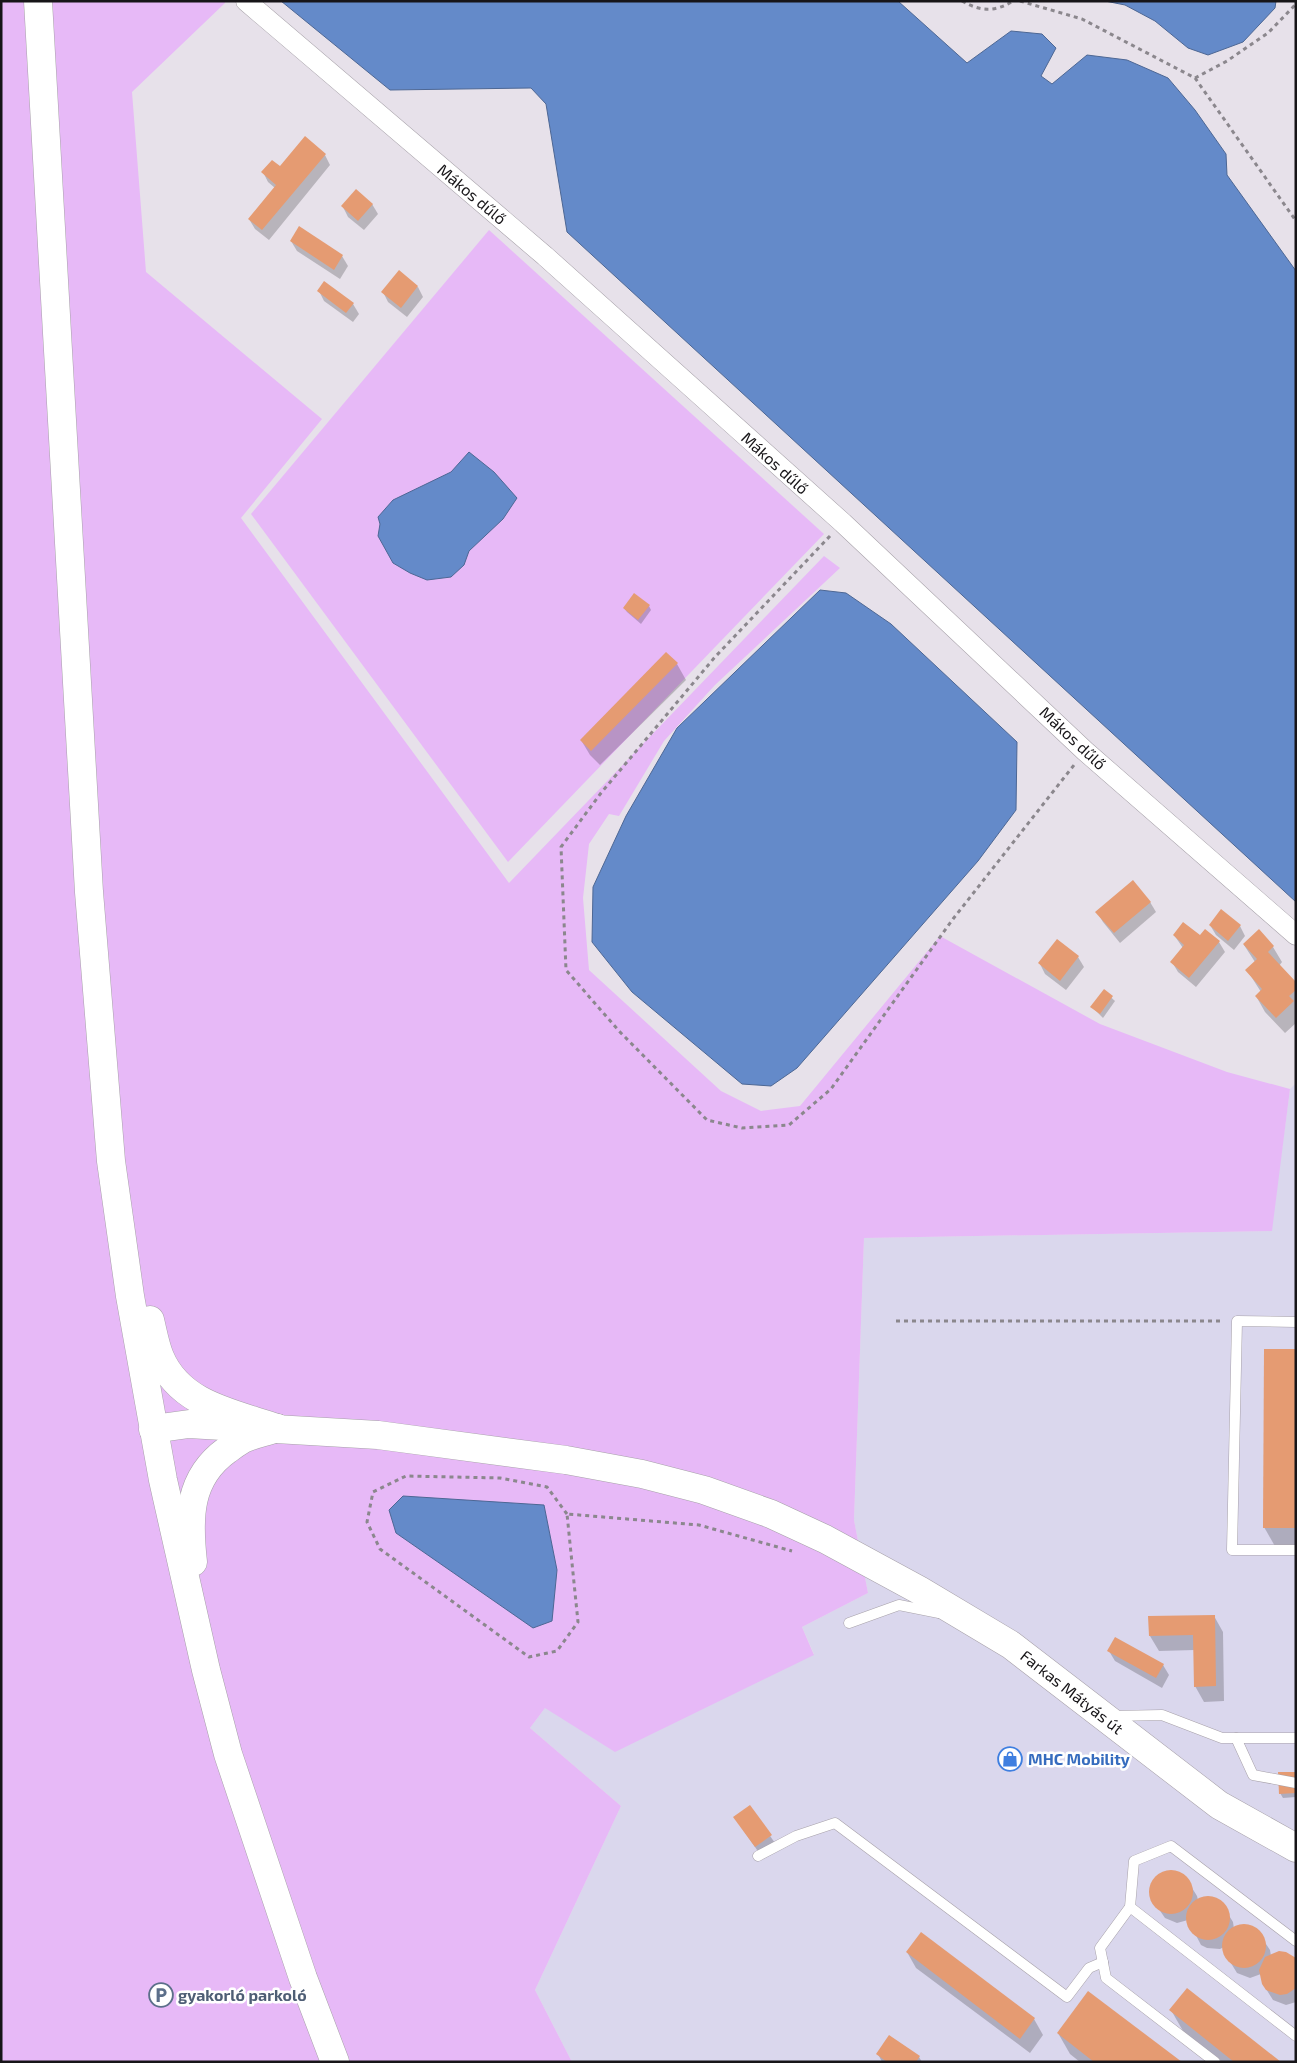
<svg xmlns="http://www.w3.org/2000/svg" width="1297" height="2063" viewBox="0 0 1297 2063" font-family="'Exo 2',sans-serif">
<rect width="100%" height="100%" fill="#e7e1ea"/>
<polygon fill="#dad7ed" points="1296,1083 1296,2062 572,2062 535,1990 621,1806 530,1728 545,1708 814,1654 802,1627 868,1593 854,1520 864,1238 1271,1231 1290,1089"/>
<g fill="#e7b9f7">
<polygon points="1,1 225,1 225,3 132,92 146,272 322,419 241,518 509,883 824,556 840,568 715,685 664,741 619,816 609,814 589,844 583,898 589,970 721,1091 761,1111 800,1106 940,936 1100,1024 1227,1072 1290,1089 1272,1231 864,1238 854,1520 868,1593 802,1627 814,1655 615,1752 545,1708 530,1728 621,1806 535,1990 572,2062 1,2062"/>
<polygon points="489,230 824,534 508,862 251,514"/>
</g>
<g fill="#648ac9" stroke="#4d6794">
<polygon points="281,1 898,1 967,63 1011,31 1042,34 1056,48 1041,76 1052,84 1087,55 1127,60 1168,78 1195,110 1226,154 1227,175 1296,271 1296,902 567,232 546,104 531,88 390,90"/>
<polygon points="1105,1 1276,1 1275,8 1243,42 1208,55 1188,48 1155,21 1125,5"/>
<polygon points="469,452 494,472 517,498 503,519 469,551 464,565 451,577 427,580 410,573 393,563 378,536 380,524 378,517 393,500 451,472"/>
<polygon points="820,590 846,593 891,624 1017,742 1016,810 978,861 797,1068 771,1086 742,1084 632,992 592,942 593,887 626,816 677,728"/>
<polygon points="403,1496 544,1505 557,1570 552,1621 533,1628 396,1533 389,1510"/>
</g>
<g fill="#0003">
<polygon points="325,155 330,165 269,240 255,229 249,219 275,188 268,182 263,172"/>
<polygon points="372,204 378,214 364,230 348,217 343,207"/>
<polygon points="300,228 342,256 348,266 340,279 297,251 291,241"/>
<polygon points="418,287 423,297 407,317 388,302 383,292"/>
<polygon points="319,291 353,304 359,314 353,322 324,301"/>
<polygon points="649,606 651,610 641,624 627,612 624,608"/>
<polygon points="666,654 677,664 686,680 600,765 590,755 581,740"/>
<polygon points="1150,902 1156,912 1120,943 1103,922 1097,912"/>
<polygon points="1210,925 1240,926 1245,936 1234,950 1216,935"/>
<polygon points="1259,931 1273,947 1282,962 1279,966 1296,983 1296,1023 1285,1033 1265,1012 1256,996 1261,992 1247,970 1255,962 1244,945"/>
<polygon points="1174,935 1200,937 1219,942 1225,952 1196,987 1178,972 1172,962 1183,948"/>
<polygon points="1078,957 1084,967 1066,990 1045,974 1040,964"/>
<polygon points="1104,991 1115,1001 1103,1018 1092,1007"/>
<polygon points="1296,1351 1296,1548 1276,1548 1264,1527"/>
<polygon points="1214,1616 1223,1632 1224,1701 1204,1702 1195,1686 1195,1650 1159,1651 1150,1636"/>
<polygon points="1109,1651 1163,1665 1169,1675 1162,1688 1115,1661"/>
<polygon points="1296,1773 1296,1797 1283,1798 1280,1793"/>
<polygon points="750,1807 777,1846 762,1857 741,1827"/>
<polygon points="1170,1871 1184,1875 1197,1896 1198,1900 1213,1898 1220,1901 1233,1922 1234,1929 1242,1925 1256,1929 1270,1950 1271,1956 1296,1961 1296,2002 1286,2005 1273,2000 1263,1984 1261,1974 1250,1978 1237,1973 1223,1950 1224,1947 1220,1949 1207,1948 1201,1945 1188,1920 1177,1923 1165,1918 1154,1902 1151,1889 1157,1876"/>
<polygon points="921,1934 1034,2019 1043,2035 1030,2053 916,1968 907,1952"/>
<polygon points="1171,2010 1279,2062 1222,2062 1183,2031"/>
<polygon points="1058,2033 1180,2062 1080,2062 1070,2054"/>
<polygon points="878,2054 919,2057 922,2062 882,2062"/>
</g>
<g fill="#e59b72">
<polygon points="305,136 326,154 262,230 248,219 276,185 261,172 272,160 280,166"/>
<polygon points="356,189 373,204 358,221 341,206"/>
<polygon points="299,226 343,255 334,270 290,241"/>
<polygon points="399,270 418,286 401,308 381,292"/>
<polygon points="324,281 354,303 346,313 317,291"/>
<polygon points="634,593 650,605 638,620 623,608"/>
<polygon points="666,652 678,663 591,751 580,740"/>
<polygon points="1133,880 1151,902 1114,933 1095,912"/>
<polygon points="1221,909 1241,925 1228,941 1209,925"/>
<polygon points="1183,922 1200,935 1205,929 1220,941 1189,978 1170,962 1184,945 1173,935"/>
<polygon points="1259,929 1274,946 1268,952 1296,982 1296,990 1289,996 1294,1001 1276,1018 1255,996 1262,989 1245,970 1257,959 1243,944"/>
<polygon points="1057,939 1079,956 1060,981 1038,963"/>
<polygon points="1104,989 1113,996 1100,1014 1090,1007"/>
<polygon points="1264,1349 1296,1349 1296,1528 1263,1528"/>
<polygon points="1215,1615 1216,1686 1194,1687 1193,1635 1149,1636 1148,1616"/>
<polygon points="1115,1637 1164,1664 1156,1678 1107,1651"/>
<polygon points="1278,1772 1296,1772 1296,1793 1279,1794"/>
<polygon points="750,1805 772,1835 755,1847 733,1817"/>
<circle cx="1171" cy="1892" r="22"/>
<circle cx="1208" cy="1918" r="22"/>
<circle cx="1244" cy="1946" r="22"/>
<polygon points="921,1932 1035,2018 1020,2039 906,1952"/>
<polygon points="1279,1951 1286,1952 1296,1958 1296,1988 1287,1994 1280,1995 1266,1990 1262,1984 1259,1970 1265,1957"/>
<polygon points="1187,1988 1281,2062 1234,2062 1169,2010"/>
<polygon points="1088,1991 1182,2062 1094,2062 1057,2033"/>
<polygon points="889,2035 920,2056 916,2062 887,2062 876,2054"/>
</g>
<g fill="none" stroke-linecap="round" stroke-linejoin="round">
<g stroke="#a7a1a9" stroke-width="11">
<g id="lane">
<polyline points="1296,1322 1237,1321 1232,1550 1296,1550"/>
<polyline points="849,1623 899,1605 939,1613"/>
<polyline points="1113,1716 1162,1715 1222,1738 1296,1738"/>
<polyline points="1236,1738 1253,1775 1296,1783"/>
<polyline points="758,1856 796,1836 835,1823 1067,1997 1089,1968 1103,1962"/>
<polyline points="1130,1907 1296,2036"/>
<polyline points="1215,2062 1106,1978 1100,1948 1130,1907 1134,1861 1171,1846 1296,1941"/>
</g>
</g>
<g stroke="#a7a1a9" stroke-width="21">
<polyline id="street" points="246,1 545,256 843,523 1085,751 1296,935"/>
</g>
<g stroke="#a7a1a9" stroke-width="29">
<polyline id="secondary" points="153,1429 189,1424 378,1435 566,1460 642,1474 704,1490 771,1514 825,1539 919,1590 1011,1645 1219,1805 1296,1848"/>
</g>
<g stroke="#a7a1a9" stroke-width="29">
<g id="primary">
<polyline points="38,1 89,892 111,1161 130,1296 163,1480 206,1670 228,1754 303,1978 335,2062"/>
<path d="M150,1320C153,1332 155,1345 160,1357C180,1405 233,1413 277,1428"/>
<path d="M193,1562C188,1518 188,1478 227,1450C232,1446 238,1442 243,1439C254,1434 266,1432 277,1428"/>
</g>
</g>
<g stroke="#8b878d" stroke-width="3" stroke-dasharray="4 4" stroke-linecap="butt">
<path d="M962,1C981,12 995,12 1013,1"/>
<polyline points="1020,1 1082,19 1195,78 1296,221"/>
<polyline points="1195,78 1227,61 1268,33 1296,4"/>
<polyline points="830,536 715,657 601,793 561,847 566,970 619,1031 707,1120 742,1128 789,1125 831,1089 953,919 1074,765"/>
<polyline points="896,1321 1224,1321"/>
<polyline points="567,1514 547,1487 500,1478 406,1476 373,1492 367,1522 380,1549 529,1657 557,1651 578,1622 567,1514 699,1525 792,1551"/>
</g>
<use href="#lane" stroke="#fff" stroke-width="10"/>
<use href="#street" stroke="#fff" stroke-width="20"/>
<use href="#secondary" stroke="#fff" stroke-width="28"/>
<use href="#primary" stroke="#fff" stroke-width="28"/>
</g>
<defs>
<g id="shop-ring" transform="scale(1.25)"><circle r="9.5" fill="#fff" stroke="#3f7fe0" stroke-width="1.5"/><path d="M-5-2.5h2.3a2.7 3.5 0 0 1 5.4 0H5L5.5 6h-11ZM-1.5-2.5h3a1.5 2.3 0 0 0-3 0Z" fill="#3f7fe0"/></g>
<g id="parking-ring" transform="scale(1.25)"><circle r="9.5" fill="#fff" stroke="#5c6f8a" stroke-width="1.5"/><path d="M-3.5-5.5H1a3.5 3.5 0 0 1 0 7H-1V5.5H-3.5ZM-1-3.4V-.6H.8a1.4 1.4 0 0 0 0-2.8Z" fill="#5c6f8a"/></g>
</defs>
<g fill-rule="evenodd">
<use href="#shop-ring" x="1010" y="1759"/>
<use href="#parking-ring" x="161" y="1995"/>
</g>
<g text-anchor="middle" stroke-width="5" stroke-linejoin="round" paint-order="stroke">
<g font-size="16" fill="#171518" stroke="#fff">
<text transform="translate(472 194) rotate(40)" y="6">Mákos dűlő</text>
<text transform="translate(775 463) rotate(42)" y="6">Mákos dűlő</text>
<text transform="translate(1073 738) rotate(43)" y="6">Mákos dűlő</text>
<text transform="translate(1072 1692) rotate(38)" y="6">Farkas Mátyás út</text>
</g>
<g font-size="16" font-weight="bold" fill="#366cbe" stroke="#fff" text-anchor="start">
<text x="1028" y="1765">MHC Mobility</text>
</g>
<g font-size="16" font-weight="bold" fill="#4e5e75" stroke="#fff" text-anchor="start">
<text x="178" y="2001">gyakorló parkoló</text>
</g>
</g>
<rect width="1297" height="2063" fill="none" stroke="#171518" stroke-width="5"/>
</svg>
